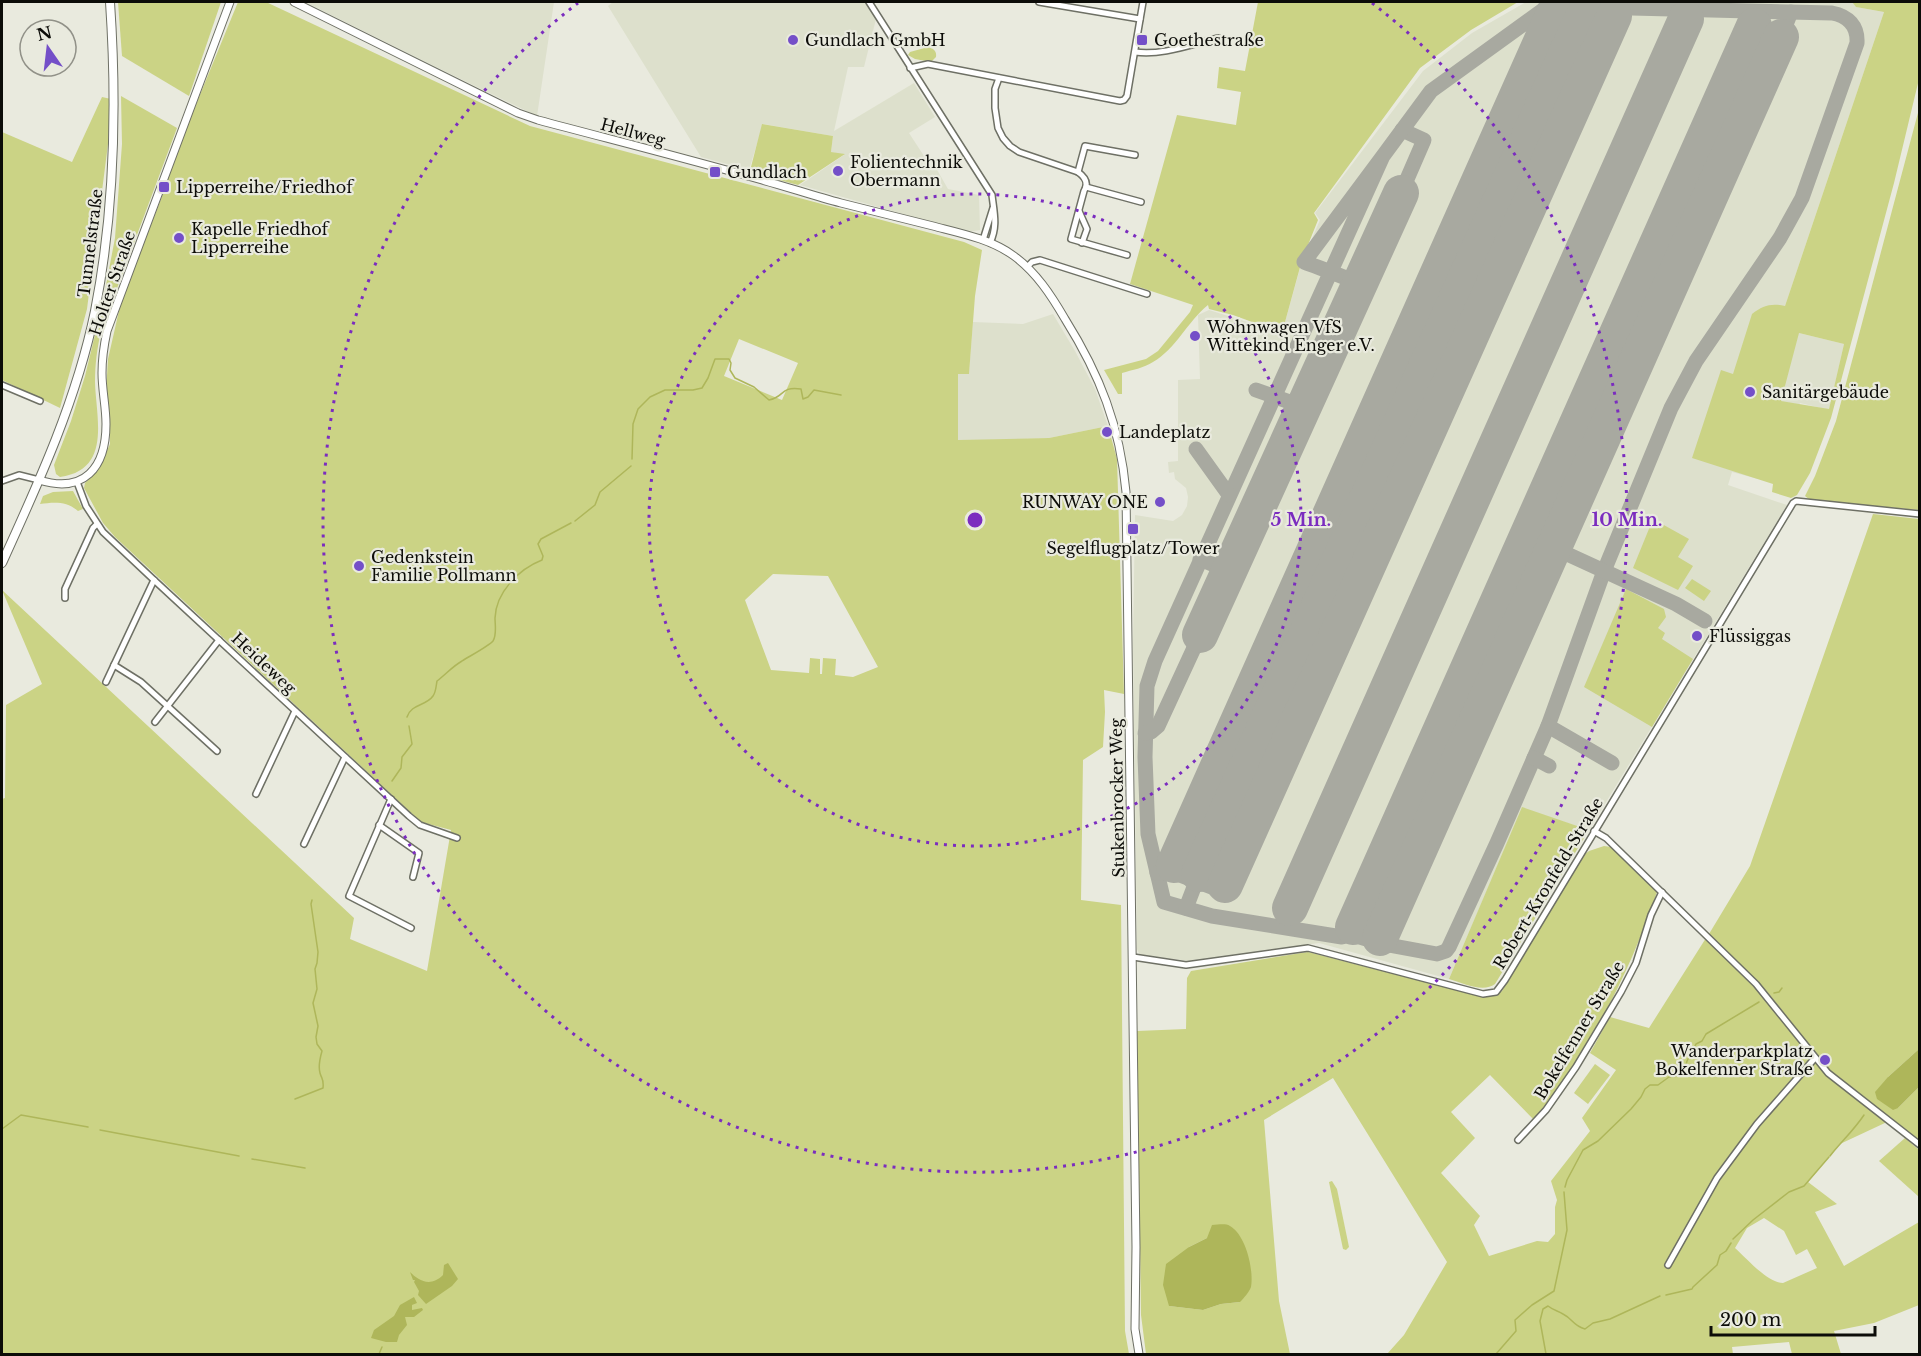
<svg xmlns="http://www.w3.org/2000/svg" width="1921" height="1356" viewBox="0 0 1921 1356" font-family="'Libre Baskerville',serif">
<rect width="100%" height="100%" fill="#e9eade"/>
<g fill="#dde0cc">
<polygon points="305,2 554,2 537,116 436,67"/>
<polygon points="613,2 865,2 876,19 864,67 848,67 834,131 914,83 935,117 909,133 924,156 928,154 948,189 979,195 980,230 967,232 800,185 844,155 831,152 833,136 763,124 749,170 701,157 608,6"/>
<polygon points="1526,2 1852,2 1856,7 1884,12 1785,306 1799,333 1844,344 1829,410 1800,403 1758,479 1732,472 1728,485 1787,505 1589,830 1522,808 1449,979 1319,943 1190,961 1140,955 1137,949 1133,644 1135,515 1173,521 1182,515 1187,506 1188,497 1186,488 1175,479 1174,472 1169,473 1168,462 1178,461 1178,380 1200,379 1198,315 1209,310 1282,333 1302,261 1320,220 1315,213 1423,71 1472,33"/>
<polygon points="1053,314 1075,351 1095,389 1108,426 1049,438 957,441 958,373 969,373 973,322 1023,324"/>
</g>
<g fill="#cbd385" fill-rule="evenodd">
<polygon points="118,2 221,2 189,96 122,56"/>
<path d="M238,2H266L530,126L964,242L982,250L975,296L969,374H958V440L1049,438L1108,426L1117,459L1124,694L1104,690L1105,712L1103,747L1083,760L1081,900L1121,905L1125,1331L1129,1354H2V799L5,798L6,705L42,684L2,590L354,918L350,939L427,971L451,830L421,822L115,537L103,523L84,488L85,483L99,469L110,444V422L106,392L108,359L121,302L161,199L179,146ZM739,339L798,363L782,400L724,376ZM773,574L828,576L878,667L853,677L835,675L836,659L823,658L822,674H820V659L810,658L809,673L771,670L745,600Z"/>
<path d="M1258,2H1518L1471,30L1420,68L1314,213L1318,220L1302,260L1282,333L1233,315L1209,309L1208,305C1187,322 1176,349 1153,362C1144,368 1132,370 1122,373V394H1118L1104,370L1146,359L1158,351L1190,312L1193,305L1130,284L1177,115L1236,125L1241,92L1217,88L1219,67L1245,71Z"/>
<path d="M1852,2H1919V79L1894,183L1831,418L1810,473L1797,495L1791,498L1772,492L1773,484L1692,458L1721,370L1733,374L1752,314C1763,305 1772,303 1785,306L1884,12L1856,7ZM1799,333L1844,344L1829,409L1781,401Z"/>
<path d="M928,47C933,48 937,51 936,57L931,62L915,59L908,55L910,52Z"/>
<path d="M121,96L177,128L101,331C97,349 95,364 95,382C96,418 112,470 60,477L56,474L54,465L71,421L85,376L102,306L115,238L122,144Z"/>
<polygon points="102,97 111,99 108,144 87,309 60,408 2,380 2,132 72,162"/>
<polygon points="1919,109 1919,510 1810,500 1805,496 1815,476 1836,421"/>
<polygon points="762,124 833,136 831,152 845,154 798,185 756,174 751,167"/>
<path d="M73,491L83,509L78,511C67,501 54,502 40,504L43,496L53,492Z"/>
<polygon points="1873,514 1919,519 1919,1049 1888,1077 1898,1108 1919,1087 1919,1141 1830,1071 1769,994 1709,934 1750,866"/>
<polygon points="1653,519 1689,539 1678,557 1693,566 1678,590 1633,568"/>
<polygon points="1692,579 1711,591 1704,601 1685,588"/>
<polygon points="1626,589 1664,609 1666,617 1658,628 1665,633 1662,639 1693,659 1652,727 1584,687"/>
<path d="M1522,807L1589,830L1495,984C1483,993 1463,983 1449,979Z"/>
<path d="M1604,846L1611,847L1657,892C1629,975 1589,1052 1534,1120L1490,1075L1451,1112L1475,1138L1441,1173L1480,1216L1474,1225L1489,1256L1537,1241L1548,1242L1555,1234V1207L1557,1200L1551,1181L1590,1131L1582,1118L1616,1070L1590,1053L1610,1017L1649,1028L1706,938L1753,984L1827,1075L1887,1122L1840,1144L1808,1182L1837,1204L1815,1212L1844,1266L1919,1222V1305L1874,1323L1834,1331L1841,1354H1792L1789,1342L1732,1347L1733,1354H1387L1404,1335L1447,1262L1333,1078L1264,1120L1279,1301L1290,1354H1146L1141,1315L1137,1031L1186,1029L1187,978L1191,971L1301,953L1308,952L1483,997L1496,994L1502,991L1581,857L1589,851ZM1764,1218L1784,1231L1796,1255L1807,1249L1817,1268L1783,1283C1768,1283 1746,1258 1735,1248L1747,1228ZM1207,1238L1240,1302L1221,1304L1203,1310L1169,1306L1189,1247Z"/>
<polygon points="1595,1064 1610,1075 1588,1104 1574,1093"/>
<polygon points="1905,1138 1919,1150 1919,1197 1879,1161"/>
<polygon points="1332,1181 1337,1189 1349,1247 1346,1250 1343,1249 1329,1182"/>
</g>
<g fill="#aeb65a">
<polygon points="1919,1049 1919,1087 1898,1108 1893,1110 1877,1099 1875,1092 1888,1077"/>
<path d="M1212,1225C1218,1225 1225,1223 1230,1226C1246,1235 1254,1270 1251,1287C1249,1292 1244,1298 1240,1302L1221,1304L1203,1310L1169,1306L1163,1285L1166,1264L1189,1247L1207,1238Z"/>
<path d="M448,1263L458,1279L452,1286L426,1304L418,1295L419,1291L414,1282L415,1280H413L410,1272C418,1280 430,1288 443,1275L444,1265Z"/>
<polygon points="414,1297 417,1303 412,1305 412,1310 422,1308 423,1310 414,1317 405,1317 407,1325 399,1335 397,1342 386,1342 371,1338 374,1330 394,1316 400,1305"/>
</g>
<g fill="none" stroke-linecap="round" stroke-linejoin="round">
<g stroke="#aeb65a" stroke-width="1.5">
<path d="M632,459L633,424L638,409L650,397L665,390H693L702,388L708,378L715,359H729L731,363L730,370L735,378L754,387L769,400C785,397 780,386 801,389L803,399L808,397L814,390L841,395"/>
<polyline points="575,521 595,505 600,492 631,466"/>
<path d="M407,717C411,704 426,706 433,696C436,692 436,686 437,681C445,675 453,666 462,661C468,657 489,646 493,641C497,635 495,625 495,618C496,592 519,569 542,560L543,556L538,544L541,539L571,523"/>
<polyline points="392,781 401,768 402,757 412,744 409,726"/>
<polyline points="1774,993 1779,992 1782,988"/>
<path d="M295,1099L323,1088C324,1079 322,1080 320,1073C318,1066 320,1058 322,1051L317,1044L316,1037L318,1026L313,1003L317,989L315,969L317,963L318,952L311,904L312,900"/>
<polyline points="2,1129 21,1115 88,1127"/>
<polyline points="100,1130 239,1156"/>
<path d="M1830,1156C1841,1142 1854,1130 1864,1115"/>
<polyline points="252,1159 305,1168"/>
<polyline points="1565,1187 1567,1180 1583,1150 1598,1141 1631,1109 1641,1097 1645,1089 1650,1085 1658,1085 1669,1077 1679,1076 1685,1069 1687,1061 1696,1044 1702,1041 1706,1034 1759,1002"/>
<polyline points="1733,1239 1753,1220 1789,1192 1804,1186 1829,1157"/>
<polyline points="1666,1295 1692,1289 1693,1287 1717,1265 1720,1255 1726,1251 1731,1243"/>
<polyline points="379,1354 382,1347"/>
<polyline points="1496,1354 1516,1331 1515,1320 1532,1305 1554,1291 1567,1230 1564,1192"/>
<path d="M1546,1354L1540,1321L1543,1309L1548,1306C1553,1310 1558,1311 1563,1314C1573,1319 1573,1326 1585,1329L1593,1323L1610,1319L1660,1296"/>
</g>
<g stroke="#a8a9a0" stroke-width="15">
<polyline points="1781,37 1791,12"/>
<polyline points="1494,150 1546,170"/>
<polyline points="1401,193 1424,140 1402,130"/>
<polyline points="1669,217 1696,228"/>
<path d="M1359,284C1341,275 1322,269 1304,262L1383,156L1155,661L1147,686L1145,757L1148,834L1164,902L1212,916L1342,937L1350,934L1383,944L1437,954L1446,951L1449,947L1497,843L1548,726L1604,571L1671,408L1696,361L1780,238L1802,198L1857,43C1858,26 1848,16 1832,13L1552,6L1547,7L1431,91L1383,156"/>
<polyline points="1256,390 1304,407"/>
<polyline points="1196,449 1229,495"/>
<polyline points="1554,548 1676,604 1705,621"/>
<polyline points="1200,559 1229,571"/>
<polyline points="1548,726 1612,763"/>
<polyline points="1145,733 1151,732 1158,726 1200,635"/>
<polyline points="1439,735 1465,747"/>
<polyline points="1534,758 1549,766"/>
<polyline points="1157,873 1172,872 1222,891"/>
<polyline points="1186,908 1199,874"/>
</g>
<g stroke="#a8a9a0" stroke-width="36">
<polyline points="1200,635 1401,193"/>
<polyline points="1174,865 1554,13"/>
<polyline points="1199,874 1585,12"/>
<polyline points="1225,885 1614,16"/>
<polyline points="1290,908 1686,19"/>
<polyline points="1353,927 1754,26"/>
<polyline points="1380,938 1781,37"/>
</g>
<g stroke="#6e7065" stroke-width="8">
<g id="minor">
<path d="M869,2L992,195C994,213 998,226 990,243"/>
<polyline points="1039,2 1140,19"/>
<path d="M1135,52C1162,56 1192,44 1218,38"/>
<polyline points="910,68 928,64 1120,101 1124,100 1127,96 1143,2"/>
<path d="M999,78L995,89V108L998,128L1003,138L1010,146L1019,152L1078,172C1085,177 1089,183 1084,191L1071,239L1127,255"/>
<polyline points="1078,172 1085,146 1135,155"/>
<polyline points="1086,187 1141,202"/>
<polyline points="1079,211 1087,229 1082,243"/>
<polyline points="983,240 993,208"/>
<polyline points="1027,267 1032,262 1040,260 1147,294"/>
<polyline points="2,385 40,401"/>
<polyline points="2,481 19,475 39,480"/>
<polyline points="77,482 86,506 103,532 154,580 409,816 420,825 457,838"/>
<polyline points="65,598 65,589 93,528 97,524"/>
<polyline points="114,665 141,682 217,751"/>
<polyline points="106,682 154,580"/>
<polyline points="155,722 219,640"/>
<polyline points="256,794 295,711"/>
<polyline points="391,799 349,896 411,928"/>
<polyline points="379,825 419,853 413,877"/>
<polyline points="1594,831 1606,838 1756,984 1828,1073 1920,1145"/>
<polyline points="304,844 345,757"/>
<polyline points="1133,957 1186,965 1308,948 1483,994 1496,992 1505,980 1793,503 1796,501 1920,514"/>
<polyline points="1518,1140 1546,1110 1576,1067 1621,992 1636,963 1651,915 1662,892"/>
<polyline points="1668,1265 1717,1178 1757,1124 1815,1058"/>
</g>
</g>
<g stroke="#6e7065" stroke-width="9">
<g id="tertiary">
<path d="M294,2L518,113L538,120C613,140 688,159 762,180C788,187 814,196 841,203C872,211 902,218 933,226C960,233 991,239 1014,256C1036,272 1051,295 1065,319C1100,375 1120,426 1126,492L1136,1247L1135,1329L1139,1354"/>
<path d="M39,480C84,494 106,468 106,424C106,407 102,390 102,373C102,358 104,345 107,331L230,2"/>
</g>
</g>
<g stroke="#6e7065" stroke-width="10">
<path id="secondary" d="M2,563C39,482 77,399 95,311C115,209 117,105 110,2"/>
</g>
<use href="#minor" stroke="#fff" stroke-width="5"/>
<use href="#tertiary" stroke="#fff" stroke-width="7"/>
<use href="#secondary" stroke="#fff" stroke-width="8"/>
</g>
<g fill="none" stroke="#7b2cbf" stroke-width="3" stroke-dasharray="3 6">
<circle cx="975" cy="520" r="326"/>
<path d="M1372 3A652 652 0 1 1 578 3"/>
</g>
<g fill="#744fc8" stroke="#e9eade" stroke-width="2">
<circle cx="793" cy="40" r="6"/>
<rect x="1136" y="34" width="12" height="12" rx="3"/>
<circle cx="838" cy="171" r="6"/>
<rect x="709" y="166" width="12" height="12" rx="3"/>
<rect x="158" y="181" width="12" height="12" rx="3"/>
<circle cx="179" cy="238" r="6"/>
<circle cx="1195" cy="336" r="6"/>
<circle cx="1750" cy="392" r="6"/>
<circle cx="1107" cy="432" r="6"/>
<circle cx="1160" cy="502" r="6"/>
<rect x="1127" y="523" width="12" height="12" rx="3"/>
<circle cx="359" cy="566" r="6"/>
<circle cx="1697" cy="636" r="6"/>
<circle cx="1825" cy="1060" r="6"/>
</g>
<g text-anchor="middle" stroke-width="4.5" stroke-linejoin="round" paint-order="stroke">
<g font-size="16" fill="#0c0c08" stroke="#e9eade" text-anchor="start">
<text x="805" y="46">Gundlach GmbH</text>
<text x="1154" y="46">Goethestraße</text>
<text x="850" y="168">Folientechnik<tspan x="850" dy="18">Obermann</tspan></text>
<text x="727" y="178">Gundlach</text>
<text x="176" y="193">Lipperreihe/Friedhof</text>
<text x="191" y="235">Kapelle Friedhof<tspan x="191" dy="18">Lipperreihe</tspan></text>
<text x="1207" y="333">Wohnwagen VfS<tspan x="1207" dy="18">Wittekind Enger e.V.</tspan></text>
<text x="1762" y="398">Sanitärgebäude</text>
<text x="1119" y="438">Landeplatz</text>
<text x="1148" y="508" text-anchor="end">RUNWAY ONE</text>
<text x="1133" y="554" text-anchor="middle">Segelflugplatz/Tower</text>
<text x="371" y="563">Gedenkstein<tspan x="371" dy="18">Familie Pollmann</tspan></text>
<text x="1709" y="642">Flüssiggas</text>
<text x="1813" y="1057" text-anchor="end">Wanderparkplatz<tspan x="1813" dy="18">Bokelfenner Straße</tspan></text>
</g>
<g font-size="16" fill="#0c0c08" stroke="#e9eade">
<text transform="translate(633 132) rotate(15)" y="6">Hellweg</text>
<text transform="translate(90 243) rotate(-83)" y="6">Tunnelstraße</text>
<text transform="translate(112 283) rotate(-71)" y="6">Holter Straße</text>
<text transform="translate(264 663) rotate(43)" y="6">Heideweg</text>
<text transform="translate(1117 798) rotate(-91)" y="6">Stukenbrocker Weg</text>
<text transform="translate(1548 883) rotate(-59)" y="6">Robert-Kronfeld-Straße</text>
<text transform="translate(1579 1030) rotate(-59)" y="6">Bokelfenner Straße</text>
</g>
</g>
<circle cx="975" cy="520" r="9" fill="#7b2cbf" stroke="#e9eade" stroke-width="3"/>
<g font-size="18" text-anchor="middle" font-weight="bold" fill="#7b2cbf" stroke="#e9eade" stroke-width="4.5" stroke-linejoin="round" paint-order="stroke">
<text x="1301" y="526">5 Min.</text>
<text x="1627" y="526">10 Min.</text>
</g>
<rect width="1921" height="1356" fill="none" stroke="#0c0c08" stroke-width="6"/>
<g transform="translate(48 48) rotate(346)"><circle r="28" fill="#e9eade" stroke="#919188" stroke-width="1.5"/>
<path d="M0-4.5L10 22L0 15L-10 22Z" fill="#744fc8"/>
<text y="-9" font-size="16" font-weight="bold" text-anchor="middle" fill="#0c0c08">N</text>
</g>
<path d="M1711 1326v9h164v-9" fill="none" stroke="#0c0c08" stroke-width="3"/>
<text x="1720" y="1326" font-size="18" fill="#0c0c08" stroke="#e9eade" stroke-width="4.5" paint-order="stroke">200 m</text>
</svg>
